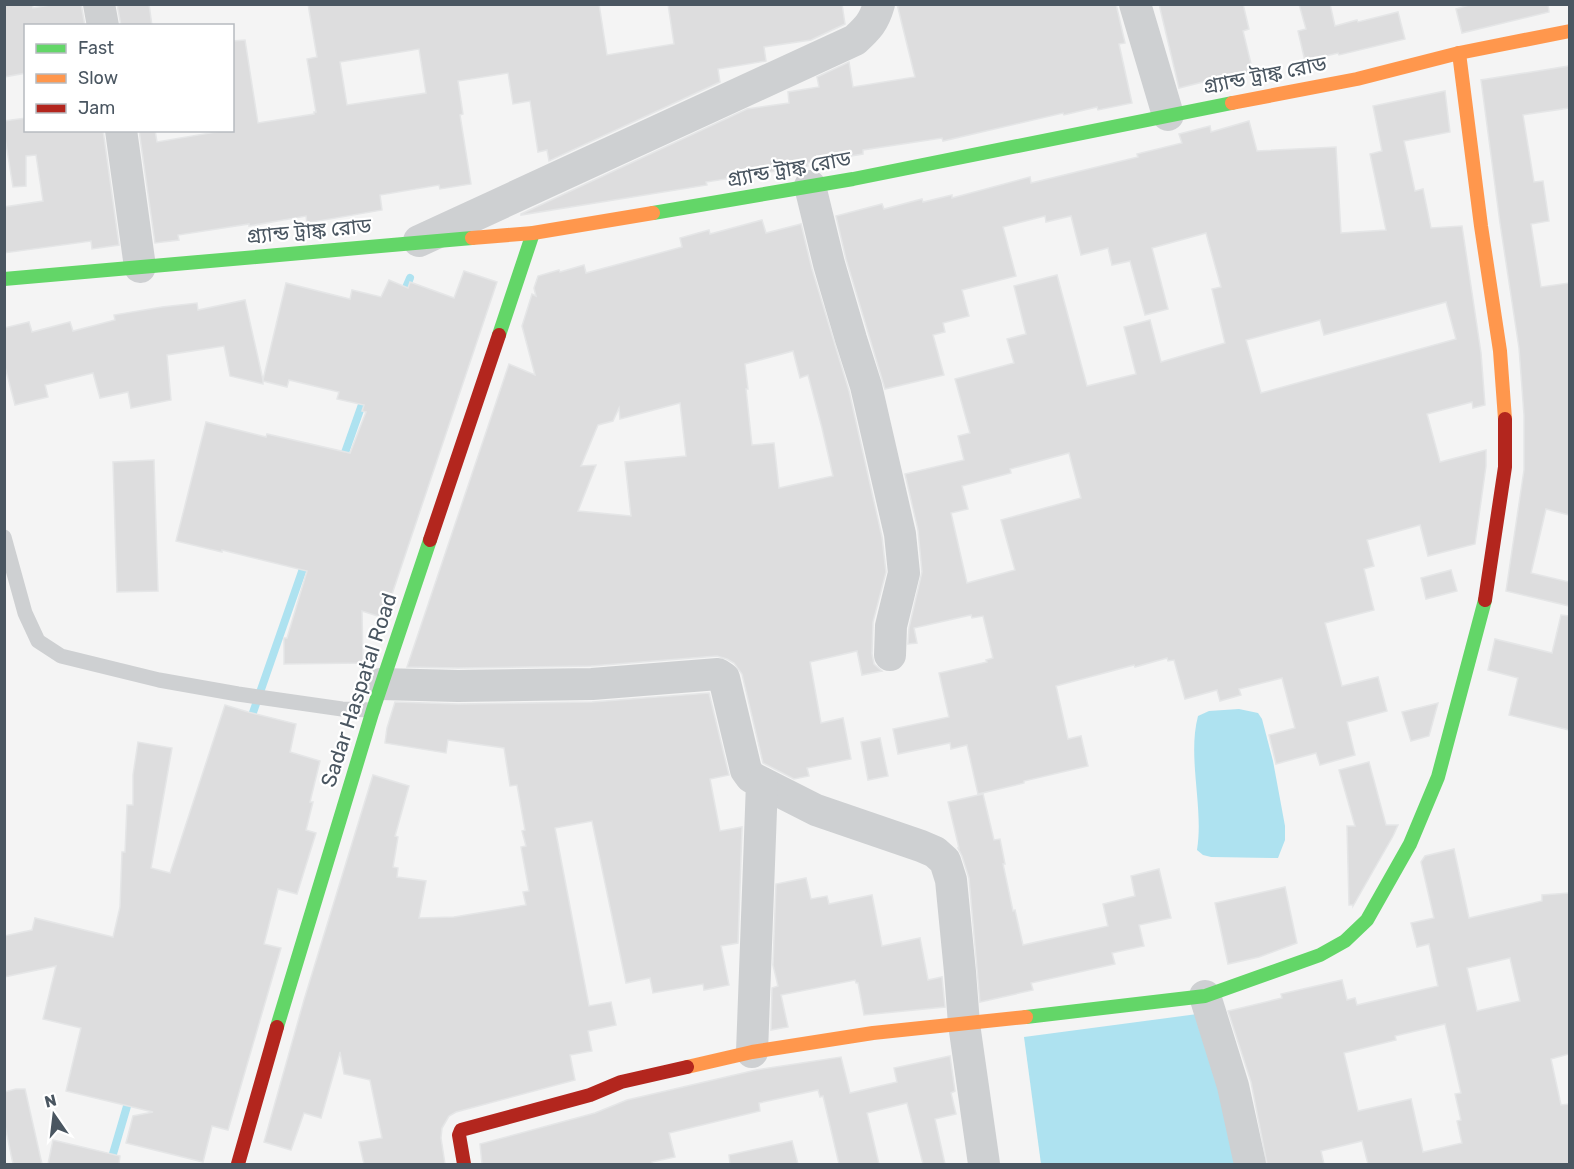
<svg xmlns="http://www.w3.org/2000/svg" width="1574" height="1169" viewBox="0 0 1574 1169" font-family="Rubik,'Noto Sans Bengali',sans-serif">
<rect width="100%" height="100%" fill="#f4f4f4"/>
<g fill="#aee2f0">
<path d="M1239,709L1258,713L1262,719L1273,761L1285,826V840L1278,858L1211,857L1203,855L1197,850C1204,807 1187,758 1198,716L1209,711Z"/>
<polygon points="1205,1013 1241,1164 1041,1164 1024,1037"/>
</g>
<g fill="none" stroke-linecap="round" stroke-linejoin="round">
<g stroke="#aee2f0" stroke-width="8">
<polyline points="402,297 410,278"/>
<polyline points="342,461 365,396"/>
<polyline points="249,724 306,560"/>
<polyline points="110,1164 130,1096"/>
</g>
</g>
<g fill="#ddddde" stroke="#e5e6e7" stroke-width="1.5" fill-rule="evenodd">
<polygon points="4,4 32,4 33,8 56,4 81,4 85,26 26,26 26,73 4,77"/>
<polygon points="117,4 149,4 152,26 121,26"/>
<path d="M308,4H599L607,55L674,44L668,4H842L845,24L811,40L764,47L766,61L718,69L720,82L549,161L547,150L538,152L530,101L513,104L508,73L458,81L463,114L460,115L471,184L440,189L439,185L380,195L382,210L307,223L306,216L249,226V224L178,235L179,240L155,243L139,130H155L157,142L234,129L232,120V41L245,40L258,123L314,114V112H316L307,59L317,57ZM419,49L426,93L347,105L340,62Z"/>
<polygon points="897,4 1116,4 1125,43 1119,44 1132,103 1098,110 1097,107 1064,115 1063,113 943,141 942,138 863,150 863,154 807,163 808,166 706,182 707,185 521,215 521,214 747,109 789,103 788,92 819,87 817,77 849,62 853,87 915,77"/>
<polygon points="1159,4 1243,4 1249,29 1243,31 1253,72 1232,78 1231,75 1179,88"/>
<polygon points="1299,4 1330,4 1335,26 1357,20 1358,22 1398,12 1405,39 1339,55 1338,53 1305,61 1298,31 1306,29"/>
<polygon points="1472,4 1548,4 1549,12 1462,33 1456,9"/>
<polygon points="1569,66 1569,108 1523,115 1534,182 1543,181 1549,221 1531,224 1541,287 1569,283 1569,515 1546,509 1531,573 1569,582 1569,606 1506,591 1524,470 1524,415 1519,348 1500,223 1481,80"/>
<path d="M1445,91L1450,132L1404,141L1415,191L1423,189L1431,228L1462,226L1481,353L1485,405L1473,408L1472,402L1427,414L1440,462L1486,450V466L1475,544L1428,556L1420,525L1367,540L1374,566L1364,569L1374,610L1325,623L1342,686L1378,677L1387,711L1347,722L1355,755L1320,765L1316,753L1276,764L1269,735L1295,728L1282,678L1239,689L1241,695L1220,701L1217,690L1185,699L1174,660L1168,661L1167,658L1135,667L1134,665L1056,686L1068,739L1081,736L1088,766L1024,781V783L978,794L967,745L951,749L950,743L898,754L893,729L949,717L939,673L987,662L986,660L993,658L983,616L972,618L971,615L914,628L917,643L908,644L909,628L922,572L918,530L905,474L964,460L958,436L970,433L955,379L1014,363L1007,339L1026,334L1014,286L1057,275L1087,386L1136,374L1124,327L1150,320L1161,362L1225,343L1212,289L1221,287L1206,233L1152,248L1168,309L1145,315L1130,261L1112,265L1108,248L1081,255L1071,216L1046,222L1045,216L1003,227L1016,276L962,290L969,316L943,323L945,332L933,335L944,375L885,389L846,259L836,216L882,204L884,209L922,199L923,202L952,195V198L1030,177L1031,183L1138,157L1137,154L1182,143L1179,134L1210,126L1211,132L1249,121L1257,151L1336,147L1341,233L1386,230L1370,154L1382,151L1373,106ZM1446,302L1456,339L1261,393L1246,340L1320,320L1324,335ZM1069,453L1081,498L1001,520L1015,570L967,583L951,513L968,509L962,486L1011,473L1010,469Z"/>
<polygon points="26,118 26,130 103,130 119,245 92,249 91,241 4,253 4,207 43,201 36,155 26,156 26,186 13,187 4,131 4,121"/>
<path d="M762,220L766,233L801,224L812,269L849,391L882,537L886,572L873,622L872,654L874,664L882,671L862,675L857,651L810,662L821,723L843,718L851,759L807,768L809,776L794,779L763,763L742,674L734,663L727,659L717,656L591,666L458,668L407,667L509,364L535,375L522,326L532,294L536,296L534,288L538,276L559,270L560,272L584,265L586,273L682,247L680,238L709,230L710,234ZM793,351L800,378L808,375L822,428L833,476L779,488L774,443L752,445L746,389H748L745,364ZM680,403L686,456L625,462L631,516L578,511L596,465L581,466L598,425L613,421L619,408L620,419Z"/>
<polygon points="464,271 497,282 384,618 362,611 363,663 284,664 284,638 287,638 307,571 222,550 222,552 176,541 206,422 266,437 267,434 350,453 366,412 362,411 364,405 337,399 339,392 289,380 287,387 263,381 263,384 230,376 224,346 167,355 171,400 131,408 128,392 100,398 93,373 45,385 48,397 15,405 4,363 4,328 29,322 32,332 70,322 73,331 115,320 114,315 162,307 197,303 198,310 245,300 263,380 286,283 350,299 352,290 381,297 389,280 408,288 410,282 454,298"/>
<polygon points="154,460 158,591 117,592 113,462"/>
<polygon points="1451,570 1457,591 1426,599 1421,578"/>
<polygon points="1561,615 1569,616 1569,730 1509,715 1518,678 1488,670 1495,639 1552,653"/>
<polygon points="709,693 729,775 710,779 720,831 742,827 742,828 738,943 721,946 729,985 704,990 703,984 653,993 650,978 626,983 592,821 555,828 589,1006 611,1002 616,1025 588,1031 592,1051 570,1055 575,1080 456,1112 449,1116 442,1128 441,1138 445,1164 364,1164 359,1142 382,1138 370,1080 344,1074 340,1052 321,1118 304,1113 291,1150 264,1142 304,1000 373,775 409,786 395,836 398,837 393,867 398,868 397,877 426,881 419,918 454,917 526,905 523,892 529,891 521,847 526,846 522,831 525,830 517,785 510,786 504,748 448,740 446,753 385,743 387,728 395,702 458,704 592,702"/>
<polygon points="1438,703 1429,736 1411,741 1402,712"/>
<polygon points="225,705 248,712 296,724 290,752 320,761 310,802 313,802 306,830 316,833 297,894 278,889 264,944 281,948 228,1130 212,1126 203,1162 126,1143 133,1116 153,1112 66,1091 81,1028 43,1019 56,966 4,977 4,936 32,930 35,918 113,937 120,907 122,852 125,852 127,805 133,805 133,775 138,742 172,748 151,868 170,873"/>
<polygon points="880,738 888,776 868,780 861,742"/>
<polygon points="1369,762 1386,825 1398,825 1393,836 1353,906 1353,905 1349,905 1347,826 1355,826 1339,770"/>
<polygon points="983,794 994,840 1000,839 1005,864 1003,864 1013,911 1015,910 1023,945 1108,926 1103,904 1135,896 1131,876 1159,869 1171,918 1139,925 1144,946 1112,953 1115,964 1031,983 1033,990 980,1002 969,878 962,856 958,848 959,848 948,802"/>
<path d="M1454,849L1469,918L1542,901V895L1569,893V1054L1551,1059L1561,1105L1569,1104V1164H1368L1362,1141L1321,1151L1324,1164H1267L1251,1082L1228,1011L1282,998L1281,994L1342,980L1347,1000L1355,998L1357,1005L1438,986L1429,944L1417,947L1411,923L1434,918L1421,862L1425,856ZM1510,958L1520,1001L1477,1011L1467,968ZM1445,1024L1461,1093L1455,1094L1461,1120L1457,1121L1462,1143L1423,1152L1411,1099L1358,1111L1344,1053L1396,1040L1395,1036Z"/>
<polygon points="806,878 811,899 827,896 829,904 872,895 882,946 920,938 928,980 942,977 945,1007 864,1015 858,983 856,983 855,980 781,995 788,1027 771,1030 772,988 778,986 773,965 776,884"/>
<polygon points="1285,887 1297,943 1259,957 1228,964 1215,903"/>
<polygon points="950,1056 955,1091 951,1093 956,1114 935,1119 945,1164 923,1164 907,1103 867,1113 879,1164 839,1164 823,1096 820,1097 818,1090 759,1103 760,1111 669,1133 675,1157 652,1162 653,1164 482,1164 480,1144 595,1113 627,1100 756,1070 841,1057 850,1093 897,1082 894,1068"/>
<polygon points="16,1089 25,1089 42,1164 13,1164 4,1121 4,1092"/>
<polygon points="53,1140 120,1156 119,1164 48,1164"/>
<polygon points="792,1141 798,1164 730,1164 729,1155"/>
</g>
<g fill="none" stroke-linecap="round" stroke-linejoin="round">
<polyline stroke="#ced0d2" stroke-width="15" points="4,537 25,613 38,641 61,656 159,680 238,694 342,709 373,710"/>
<g stroke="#ced0d2" stroke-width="32">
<polyline points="99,4 103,26"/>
<polyline points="1135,4 1168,115"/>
<polyline points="121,130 140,267"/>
<polyline points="810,186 829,264 851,339 866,386 900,534 904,573 891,626 890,655"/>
<path d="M419,241L855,40C868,28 874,22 879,4"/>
<polyline points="381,684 458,686 592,684 718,674 724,678 746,770 751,777 816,810 921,846 935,852 945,861 951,880 960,972 964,1024 984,1164"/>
<polyline points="1205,996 1233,1086 1250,1164"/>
<polyline points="752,1052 762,783"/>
</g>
<g stroke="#63d668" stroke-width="14">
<polyline points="653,213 853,179 1232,103"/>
<polyline points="4,279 472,238"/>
<polyline points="499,335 533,233"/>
<polyline points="1026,1017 1205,996 1320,955 1345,941 1367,920 1410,844 1438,777 1485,600"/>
<polyline points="277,1027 373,710 430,540"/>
</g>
<g stroke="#ff974d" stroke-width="14">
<polyline points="1459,53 1481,226 1500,351 1505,419"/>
<polyline points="1232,103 1357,79 1459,53 1570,31"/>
<polyline points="472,238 533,233 653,213"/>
<polyline points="687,1067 752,1052 873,1033 1026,1017"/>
</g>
<g stroke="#b3261e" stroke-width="14">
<polyline points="430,540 499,335"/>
<polyline points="1485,600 1505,467 1505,419"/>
<polyline points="238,1164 277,1027"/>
<polyline points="464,1164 459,1135 461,1130 590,1095 621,1082 687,1067"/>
</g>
</g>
<g text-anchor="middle" stroke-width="4.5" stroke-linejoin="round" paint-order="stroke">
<g font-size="21" fill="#4a5661" stroke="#fff">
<text transform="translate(1265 75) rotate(-11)" y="7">গ্র্যান্ড ট্রাঙ্ক রোড</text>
<text transform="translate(789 169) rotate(-10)" y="7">গ্র্যান্ড ট্রাঙ্ক রোড</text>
<text transform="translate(309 231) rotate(-5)" y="7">গ্র্যান্ড ট্রাঙ্ক রোড</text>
<text transform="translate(359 690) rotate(-72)" y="7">Sadar Haspatal Road</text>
</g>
</g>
<rect width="1574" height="1169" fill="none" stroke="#4a5661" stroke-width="12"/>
<rect x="24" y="24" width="210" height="108" fill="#ffffff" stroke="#b7bbc0" stroke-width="1.5"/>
<rect x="36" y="44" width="30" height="9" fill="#63d668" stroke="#b7bbc0" stroke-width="1.5"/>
<text x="78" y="54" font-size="18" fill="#4a5661">Fast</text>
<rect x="36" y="74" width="30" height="9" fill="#ff974d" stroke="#b7bbc0" stroke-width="1.5"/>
<text x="78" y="84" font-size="18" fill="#4a5661">Slow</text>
<rect x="36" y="104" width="30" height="9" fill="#b3261e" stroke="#b7bbc0" stroke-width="1.5"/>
<text x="78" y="114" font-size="18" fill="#4a5661">Jam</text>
<g transform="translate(54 1115) rotate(346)" stroke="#ffffff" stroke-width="4.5" paint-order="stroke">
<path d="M0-4.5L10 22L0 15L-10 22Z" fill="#4a5661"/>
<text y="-9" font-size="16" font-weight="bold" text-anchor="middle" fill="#4a5661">N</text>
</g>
</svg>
